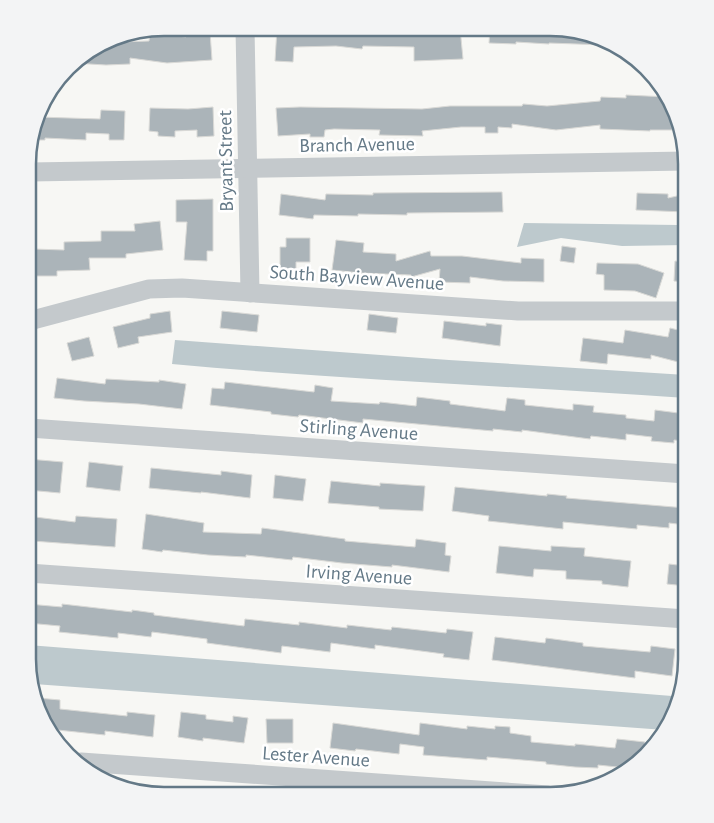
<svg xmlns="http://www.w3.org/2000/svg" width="714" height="823" viewBox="0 0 714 823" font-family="'Alegreya Sans',sans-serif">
<rect width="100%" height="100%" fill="#f7f7f4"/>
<g fill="#bdc9cd">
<polygon points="524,223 678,225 686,223 686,245 622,246 561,238 517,247"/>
<path d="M175,340L449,360L686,375V398C515,386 343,380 172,364Z"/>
<polygon points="28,645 672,696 677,696 665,730 34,684 28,659"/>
</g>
<g fill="#abb4b9" stroke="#d9d9d6">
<polygon points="277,28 303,30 303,28 460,28 463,59 414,61 414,47 363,46 362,49 336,46 294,47 293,62 275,61"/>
<polygon points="490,28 568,29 605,43 605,45 549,43 549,44 516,42 516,44 489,43"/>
<polygon points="210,32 212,60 167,63 130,58 130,64 106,65 73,63 120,35 121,42 149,41 150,33 186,37 186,34"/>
<polygon points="626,95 668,97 677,130 650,130 650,131 600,129 600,125 556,130 512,124 512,128 498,127 498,133 485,133 485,127 461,127 422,131 423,136 379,135 380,130 334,129 325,130 324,137 310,137 310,134 278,136 276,108 300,107 422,109 450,106 522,106 523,104 547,106 600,101 601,97 626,98"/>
<polygon points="213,107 214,136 197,137 197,130 175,131 175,137 158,136 158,132 149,131 150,108 188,109"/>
<polygon points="101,110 125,111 124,140 109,140 109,134 86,133 86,140 45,138 45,140 30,140 38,117 100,119"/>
<polygon points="502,192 503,212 407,213 407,215 358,214 358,216 314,215 313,219 279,215 281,194 325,200 326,194 373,195 373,193"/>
<polygon points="637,193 668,194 668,198 686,194 686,212 636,210"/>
<polygon points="213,199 213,251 207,251 207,261 184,260 187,222 176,222 176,200"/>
<polygon points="160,221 163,250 126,254 126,258 89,258 90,270 57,271 57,276 32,276 33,249 64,250 64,242 101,241 101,231 135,231 134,224"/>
<polygon points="286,238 310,238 310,262 296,262 296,269 280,269 280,247 286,247"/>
<polygon points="336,240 364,243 363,252 396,254 396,261 430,251 431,256 462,256 521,263 521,258 544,259 544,282 503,281 470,277 470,283 439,282 440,269 411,277 411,275 361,273 332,270"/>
<polygon points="562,246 576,248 574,263 560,261"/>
<polygon points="675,261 686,262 686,282 674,281"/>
<polygon points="597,263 638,264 664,273 656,298 635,291 604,290 604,275 596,274"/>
<polygon points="170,311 172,332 138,337 139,343 118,348 113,327 150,318 150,314"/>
<polygon points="222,311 259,315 257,332 220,328"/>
<polygon points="369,314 398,318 396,333 367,330"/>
<polygon points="444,321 486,326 486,323 502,325 500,346 442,338"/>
<polygon points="670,328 686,332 686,364 651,355 651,359 608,354 607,364 580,361 583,338 623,343 625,330 668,337"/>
<polygon points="89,337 94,356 72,361 67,343"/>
<polygon points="57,378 105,384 106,379 159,382 159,380 186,384 182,409 139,404 84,401 54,398"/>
<polygon points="225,382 314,392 315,385 333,388 331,401 379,404 380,402 416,406 417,397 450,401 450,404 505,411 507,398 525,400 525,405 573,410 573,404 594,406 593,412 626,415 626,418 654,421 655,410 686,414 686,441 674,440 674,443 651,441 652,437 626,434 626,440 591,436 590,439 522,430 522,432 493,429 493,431 363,419 363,423 299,415 298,417 271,414 271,412 210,405 212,388 224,389"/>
<polygon points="28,459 63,462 60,493 28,490"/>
<polygon points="89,462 123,466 120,491 86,487"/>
<polygon points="151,468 221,475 221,471 252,475 250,498 201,492 201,493 149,488"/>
<polygon points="275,475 306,479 303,501 273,498"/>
<polygon points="331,481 380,486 380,483 425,486 423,511 379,509 379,507 328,503"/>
<polygon points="455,487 547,496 547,494 567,496 566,498 686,508 686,525 669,523 669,528 637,525 637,529 563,522 563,529 488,521 489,516 452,511"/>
<polygon points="146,514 204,523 203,532 261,534 262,528 345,539 345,541 415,547 416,539 446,543 445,555 451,556 449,572 392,565 392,567 342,563 293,557 292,560 246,555 246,557 208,555 163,550 162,552 142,549"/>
<polygon points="76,516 117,519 115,547 32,541 35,517 75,522"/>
<polygon points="499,546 551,551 551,546 585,548 584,556 631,561 628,587 602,584 602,581 566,579 566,571 534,569 533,577 496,573"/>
<polygon points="669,564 686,566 686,586 667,584"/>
<polygon points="28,604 62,607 62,604 132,612 132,610 154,613 154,615 244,626 245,619 299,625 299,622 347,628 347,625 391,630 392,627 446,633 447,629 473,632 469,660 443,657 444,654 375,645 375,649 331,643 330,652 282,646 281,653 207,643 207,639 152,632 151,637 118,633 118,638 59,632 60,626 28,623"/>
<polygon points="495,637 545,643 546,638 583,643 583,646 650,652 651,646 675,649 672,676 635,671 635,678 492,660"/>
<polygon points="38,698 60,700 60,709 127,716 127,712 155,715 153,737 105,731 105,735 48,729 46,727"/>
<polygon points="181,712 206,715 206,719 233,722 233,716 248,718 244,743 203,738 203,741 178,737"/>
<polygon points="266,719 293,719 293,743 267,743"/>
<polygon points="333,723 419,735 420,723 467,729 467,726 495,729 495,726 510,727 510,733 531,736 531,742 575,746 575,744 615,748 617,739 645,742 643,754 627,768 598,765 598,768 575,767 546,764 546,762 487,757 487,760 423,755 424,747 400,744 399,754 356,749 355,751 330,748"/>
</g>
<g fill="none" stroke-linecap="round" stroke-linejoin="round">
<g stroke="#c4c9cc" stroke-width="19">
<polyline points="245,28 250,293"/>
<polyline points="30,172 686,161"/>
<polyline points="29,321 149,289 182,288 518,311 686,311"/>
<polyline points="29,428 686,474"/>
<polyline points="28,573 686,619"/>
<polyline points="81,762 548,795"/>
</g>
</g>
<g text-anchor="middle" stroke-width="5" stroke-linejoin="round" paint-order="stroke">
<g font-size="20" fill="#647987" stroke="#fff">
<text transform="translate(357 144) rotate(-1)" y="7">Branch Avenue</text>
<text transform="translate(225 161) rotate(-91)" y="7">Bryant Street</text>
<text transform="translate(357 277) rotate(4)" y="7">South Bayview Avenue</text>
<text transform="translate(359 429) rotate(4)" y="7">Stirling Avenue</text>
<text transform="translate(359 574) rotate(4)" y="7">Irving Avenue</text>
<text transform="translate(316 756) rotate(4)" y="7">Lester Avenue</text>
</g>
</g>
<path d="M0 0H714V823H0ZM164 36H550A128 128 0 0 1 678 164V659A128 128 0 0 1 550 787H164A128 128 0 0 1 36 659V164A128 128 0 0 1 164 36Z" fill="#f3f4f5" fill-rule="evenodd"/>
<path fill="none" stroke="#647987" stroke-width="2.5" d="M164 36H550A128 128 0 0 1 678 164V659A128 128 0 0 1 550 787H164A128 128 0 0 1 36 659V164A128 128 0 0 1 164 36Z"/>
</svg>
